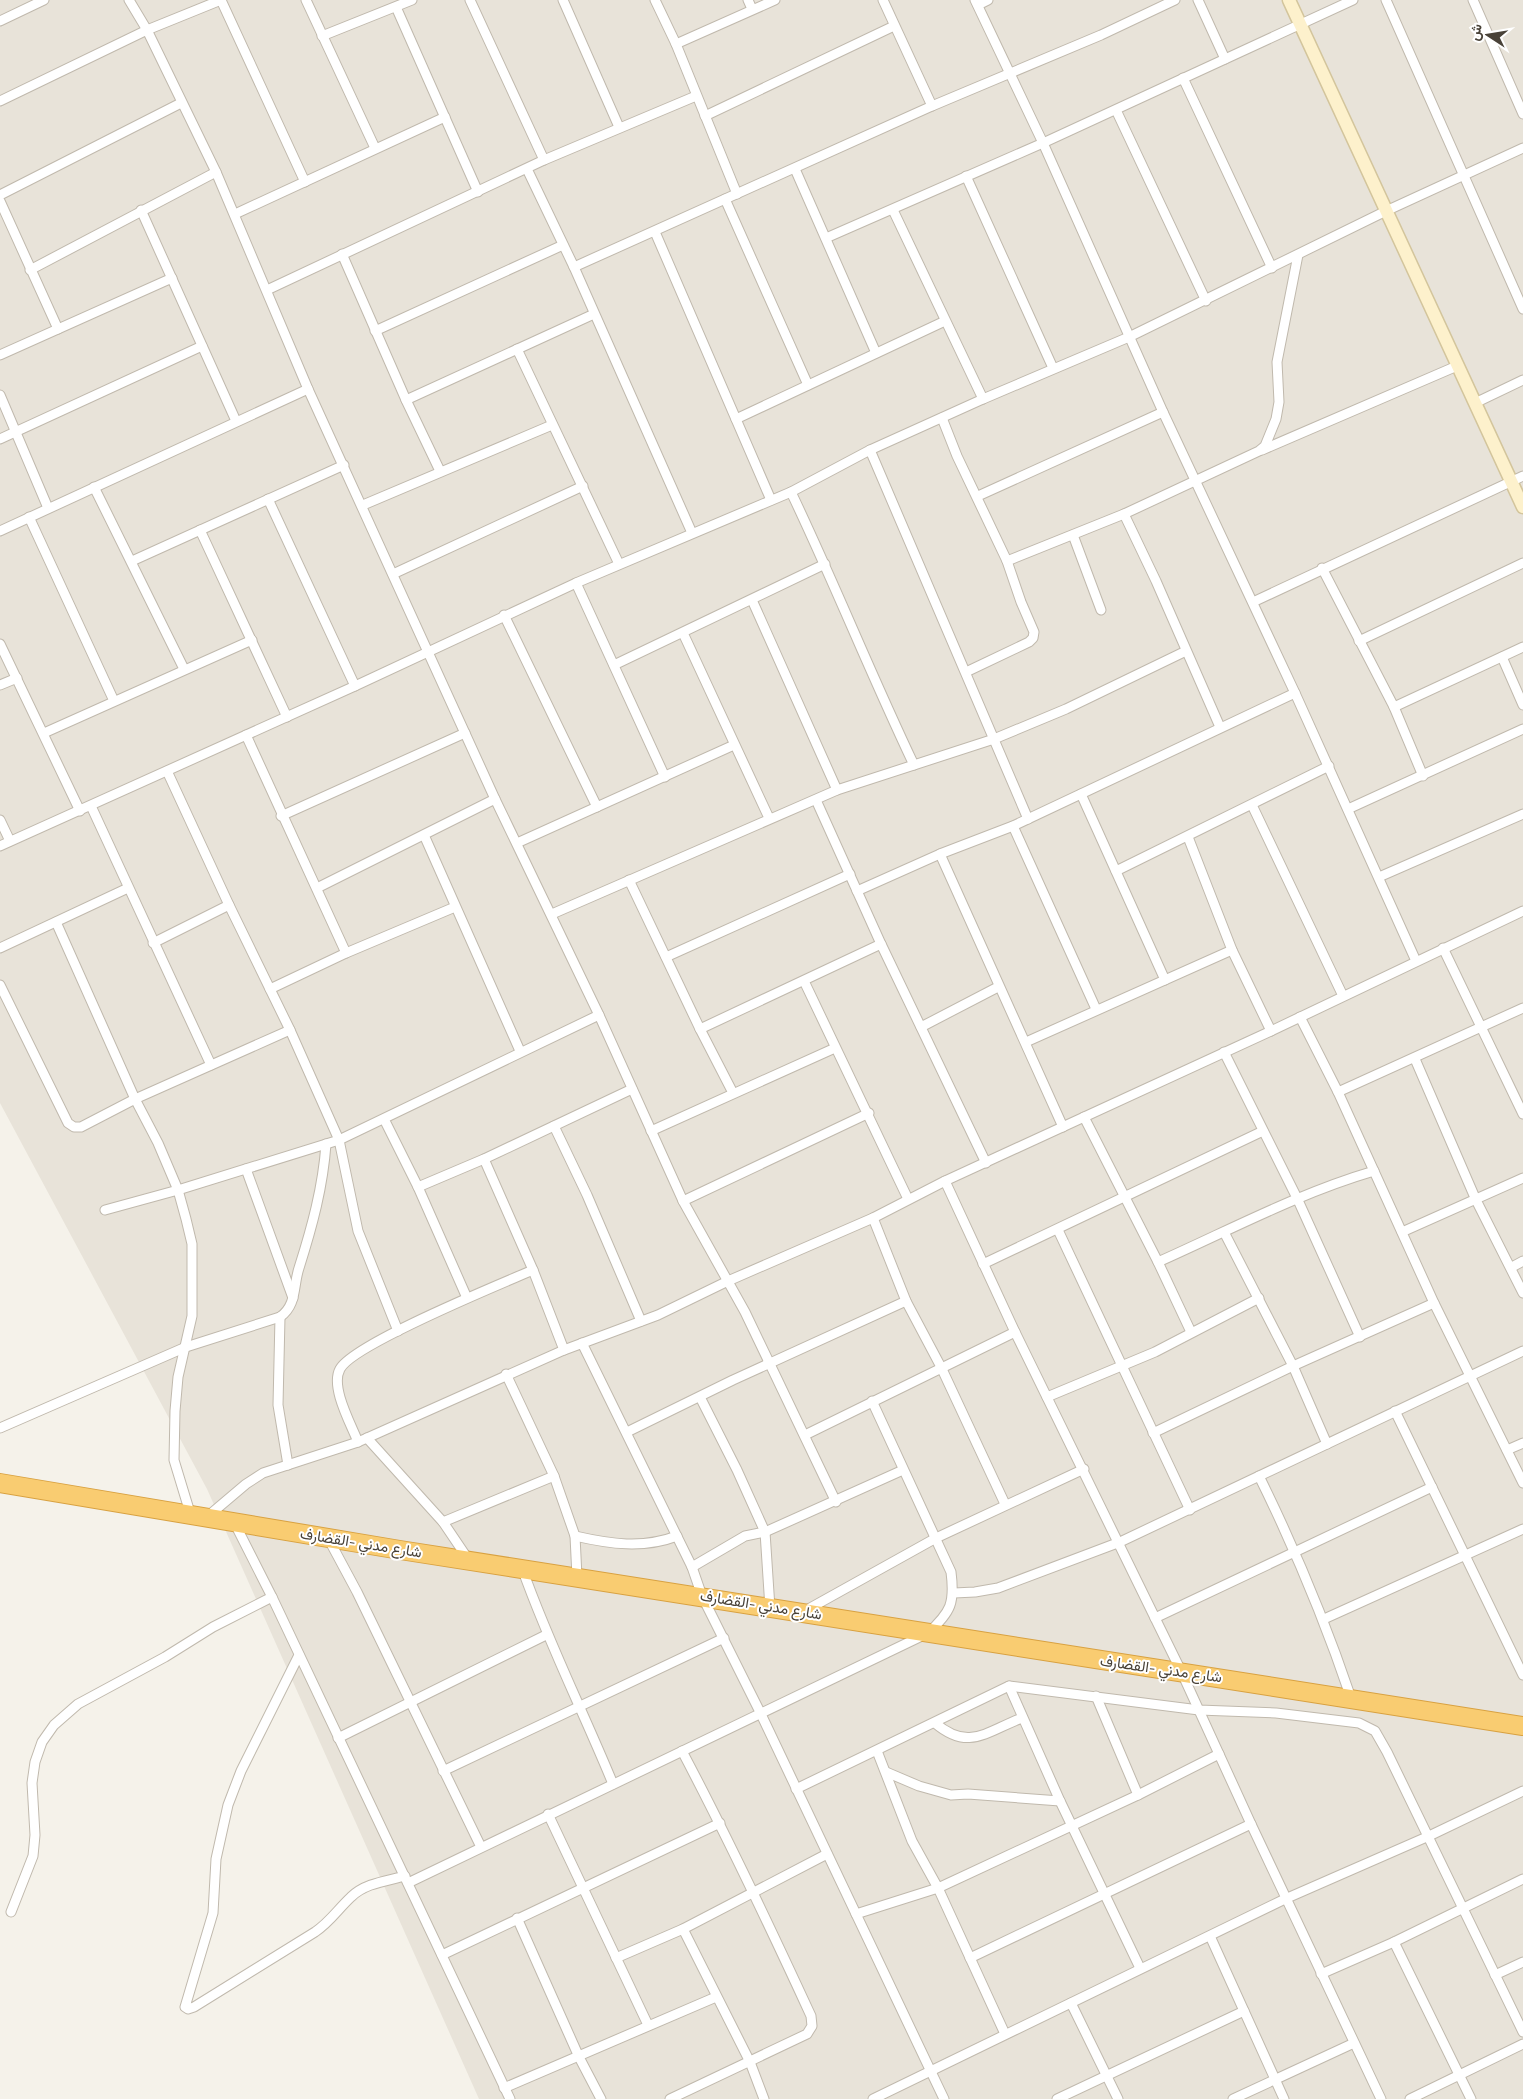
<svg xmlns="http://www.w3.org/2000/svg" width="1523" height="2099" viewBox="0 0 1523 2099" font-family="'Exo 2',Vazirmatn,sans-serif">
<rect width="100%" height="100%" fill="#f5f2ea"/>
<polygon fill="#e8e3d9" points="0,0 1523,0 1523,2099 479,2099 207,1489 0,1103"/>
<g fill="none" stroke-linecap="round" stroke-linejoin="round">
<g stroke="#c0b9ad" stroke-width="11">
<g id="street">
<polyline points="129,0 147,30 216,172 308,389 495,799 599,1015 683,1201 745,1312 836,1502"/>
<polyline points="221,0 305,182"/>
<polyline points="306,0 375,148"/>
<polyline points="470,0 544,160"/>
<polyline points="563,0 619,127"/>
<polyline points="655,0 676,44 737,194"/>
<polyline points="748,0 752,9"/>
<polyline points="883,0 932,106"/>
<polyline points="975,0 1043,143 1163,412 1295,693 1416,961"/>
<polyline points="1198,0 1225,59"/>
<polyline points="1386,0 1523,309"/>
<polyline points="1473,0 1523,114"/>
<polyline points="978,5 988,0"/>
<polyline points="396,7 478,192"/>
<polyline points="0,21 44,0"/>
<polyline points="322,36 412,0"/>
<polyline points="676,44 775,0"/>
<polyline points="1183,78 1272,268"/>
<polyline points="0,101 147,30 221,0"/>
<polyline points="1116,110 1206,301"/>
<polyline points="705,116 894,26"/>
<polyline points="527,169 574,267 692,533"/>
<polyline points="795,169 876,353"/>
<polyline points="966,176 1053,368"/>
<polyline points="0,195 181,103"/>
<polyline points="725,199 808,385"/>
<polyline points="0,201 58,329"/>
<polyline points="141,210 236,421"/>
<polyline points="893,210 983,399"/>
<polyline points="235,214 445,117"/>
<polyline points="655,232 771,500"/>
<polyline points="826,238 1043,143 1353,0"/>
<polyline points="342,254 406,400 440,471"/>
<polyline points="574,267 932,106 1101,35 1175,0"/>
<polyline points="30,270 216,172"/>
<polyline points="267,290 544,160 696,96"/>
<polyline points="375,331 563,245"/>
<polyline points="517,349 619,564"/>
<polyline points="0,355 172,278"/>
<polyline points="0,395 48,508"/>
<polyline points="406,400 594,314"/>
<polyline points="1475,403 1523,380"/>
<polyline points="942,418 957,456 1007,561 1021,602 1034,632 1033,638 1029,642 966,672"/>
<polyline points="736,419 945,321"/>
<polyline points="0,439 202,346"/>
<polyline points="870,450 1028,819"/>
<polyline points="1262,450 1457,366"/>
<polyline points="94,487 184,669"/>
<path d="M791,492C834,582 871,675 914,765"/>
<polyline points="978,496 1163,412"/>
<polyline points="268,499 355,686"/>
<polyline points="363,505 552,425"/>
<polyline points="1124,514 1156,581 1220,727"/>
<polyline points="29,517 114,701"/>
<polyline points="200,530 287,717"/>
<polyline points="0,531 308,389"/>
<polyline points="1073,535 1101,610"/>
<polyline points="132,561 344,465"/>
<polyline points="1007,561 1124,514 1259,451 1265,446 1276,419 1279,402 1277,362 1298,255"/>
<polyline points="1322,568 1394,707 1423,776"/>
<polyline points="393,574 583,486"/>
<polyline points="576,583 665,777"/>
<polyline points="752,600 837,790"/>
<polyline points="1253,602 1523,476"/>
<polyline points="504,615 597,807"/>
<polyline points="683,633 769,818"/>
<polyline points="1359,641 1523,563"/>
<polyline points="0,644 80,811"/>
<polyline points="1502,657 1523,705"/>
<polyline points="614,665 825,564"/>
<polyline points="0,685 17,678"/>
<polyline points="1394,707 1523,647"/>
<polyline points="44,733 252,640"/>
<polyline points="246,735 346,953"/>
<polyline points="167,771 229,905 290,1030 339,1140 358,1231 398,1331"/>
<polyline points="1081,794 1165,980"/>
<polyline points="816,800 881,944 986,1163"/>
<polyline points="1252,805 1343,996"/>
<polyline points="91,806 211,1065"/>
<polyline points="1348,809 1523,729"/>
<polyline points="281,816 465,733"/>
<polyline points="0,820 10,841"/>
<polyline points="1013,826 1096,1009"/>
<polyline points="424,835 520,1051"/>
<polyline points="1188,837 1232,950 1271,1031"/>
<polyline points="517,843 734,745"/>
<polyline points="0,846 355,686 576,583 791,492 870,450 983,399 1129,337 1386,211 1523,148"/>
<polyline points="940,854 1063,1127"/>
<polyline points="1116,871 1329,766"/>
<polyline points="1379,877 1523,814"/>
<polyline points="629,880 700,1029 733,1093"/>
<polyline points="317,888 495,799"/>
<polyline points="857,891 940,854 1013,826 1295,693"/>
<polyline points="552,914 837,790 994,739 1066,709 1186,651"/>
<polyline points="56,922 135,1099 158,1143 178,1190 186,1219 192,1244 192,1316 178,1377 175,1411 174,1460 191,1516"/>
<polyline points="153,943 229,905"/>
<polyline points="0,948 128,888"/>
<polyline points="1443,948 1523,1114"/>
<polyline points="666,957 850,874"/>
<polyline points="804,981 908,1199"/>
<polyline points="0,985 68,1123 74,1127 81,1127 135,1099 290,1030"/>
<polyline points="270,989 346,953 455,907"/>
<polyline points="1300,1017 1338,1092 1434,1303 1523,1483"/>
<polyline points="921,1027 998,987"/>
<polyline points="700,1029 881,944"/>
<polyline points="1026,1042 1232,950"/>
<polyline points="1224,1052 1297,1198 1360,1337"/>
<polyline points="1415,1059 1476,1200 1523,1293"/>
<polyline points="1338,1092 1523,1008"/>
<polyline points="1084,1117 1158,1262 1191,1332"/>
<polyline points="384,1119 418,1187 467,1298"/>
<polyline points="554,1126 587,1195 641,1321"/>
<polyline points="651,1131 835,1048"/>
<polyline points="484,1159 533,1270 564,1350 658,1315 728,1281 873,1218 945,1181 1271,1031 1523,911"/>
<polyline points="246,1169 293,1298"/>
<polyline points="945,1181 1015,1332 1181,1671 1251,1824 1381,2099"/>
<polyline points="418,1187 484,1159 632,1089"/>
<polyline points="683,1201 869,1113"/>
<polyline points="105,1210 178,1190 339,1140 599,1015"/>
<polyline points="873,1218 906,1301 941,1367 1005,1504"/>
<polyline points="1058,1230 1190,1510"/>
<polyline points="1224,1232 1293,1366 1327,1444"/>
<polyline points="1402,1232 1523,1178"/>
<path d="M1158,1262C1230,1230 1299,1193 1374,1171"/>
<polyline points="983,1264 1263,1131"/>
<polyline points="1512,1267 1523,1261"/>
<polyline points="280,1317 278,1405 288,1465"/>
<polyline points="582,1343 692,1567 702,1596 760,1712 944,2099"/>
<polyline points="506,1374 554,1476 575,1536 577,1577"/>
<polyline points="700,1397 737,1470 765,1532 770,1608"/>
<polyline points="1047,1397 1155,1352 1259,1298"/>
<polyline points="1395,1411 1523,1675"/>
<path d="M0,1428L186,1347L280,1317C297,1305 293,1286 299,1268C312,1227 323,1187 326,1144"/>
<polyline points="627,1432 733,1380 906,1301"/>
<polyline points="1153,1433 1293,1366 1434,1303"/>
<polyline points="805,1435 1015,1332"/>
<polyline points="367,1438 443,1522 468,1559"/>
<path d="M358,1442C351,1424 330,1387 340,1369C353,1344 501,1284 533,1270"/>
<polyline points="1507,1450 1523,1443"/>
<path d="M1259,1476C1295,1549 1325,1621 1351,1698"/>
<polyline points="207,1517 246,1484 263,1473 358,1442 564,1350"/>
<polyline points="234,1522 272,1597 510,2099"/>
<polyline points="443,1522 554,1476"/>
<path d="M575,1536C610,1544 643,1549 677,1536"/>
<polyline points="328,1538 357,1592 481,1847"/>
<polyline points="692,1567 745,1536 765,1532 903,1470"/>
<path d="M522,1568C548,1642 583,1711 613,1784"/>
<polyline points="954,1593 975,1592 998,1588 1120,1542 1523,1351"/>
<polyline points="803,1612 936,1538 1084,1469"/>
<polyline points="1155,1618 1432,1487"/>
<polyline points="1324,1619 1523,1529"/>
<path d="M299,1655L241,1771L228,1805L216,1859L213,1913L185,2007L188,2009L194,2007L315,1932C330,1922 338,1909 351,1897C365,1883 387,1881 405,1876"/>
<polyline points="1009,1686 1060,1801 1140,1968"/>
<polyline points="1096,1696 1138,1795"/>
<path d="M935,1723C969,1752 987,1731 1022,1718"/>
<polyline points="338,1738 546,1635"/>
<polyline points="877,1751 912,1841 938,1888 1005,2034"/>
<polyline points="443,1771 724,1638"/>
<polyline points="886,1772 919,1786 951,1795 968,1794 1060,1801"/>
<polyline points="796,1789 1009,1686 1199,1710 1276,1713 1359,1723 1375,1731 1387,1752 1523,2032"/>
<polyline points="548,1814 648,2025"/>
<path d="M408,1883L928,1633C951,1612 955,1603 951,1572L872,1401"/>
<polyline points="11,1912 33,1856 35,1835 32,1783 35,1762 42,1742 54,1725 78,1704 165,1657 213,1627 272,1597"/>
<polyline points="856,1914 938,1888 1138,1795 1219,1754"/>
<polyline points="517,1918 579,2057 601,2099"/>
<polyline points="683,1929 750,2062 764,2099"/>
<polyline points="1210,1936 1284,2099"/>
<polyline points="1394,1942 1471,2099"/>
<polyline points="442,1955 720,1823"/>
<polyline points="616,1958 683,1929 827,1854"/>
<polyline points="970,1958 1251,1824"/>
<polyline points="1321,1974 1394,1942 1523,1879"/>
<polyline points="1495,1975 1523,1962"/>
<polyline points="1071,2003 1118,2099"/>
<polyline points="504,2088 716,1997"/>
<path d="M670,2099L807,2034L812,2026L811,2016C770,1927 728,1838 682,1751"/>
<polyline points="873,2099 1285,1899 1429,1836 1523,1791"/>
<polyline points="1057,2099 1244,2011"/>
<polyline points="1233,2099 1354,2043"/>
<polyline points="1410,2099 1523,2044"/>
</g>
</g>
<g stroke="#d3c59c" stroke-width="15">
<polyline id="secondary" points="1289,0 1523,507"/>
</g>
<g stroke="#d8a141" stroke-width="20">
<polyline id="highway" points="0,1483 400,1550 1523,1726"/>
</g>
<use href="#street" stroke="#fff" stroke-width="9"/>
<use href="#secondary" stroke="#fdf1cc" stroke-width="12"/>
<use href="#highway" stroke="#f9cc71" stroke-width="18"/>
</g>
<g text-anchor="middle" stroke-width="4" stroke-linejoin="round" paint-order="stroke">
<g font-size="15" fill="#494238" stroke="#fff">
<text transform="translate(361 1543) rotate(9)" y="5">شارع مدني -القضارف</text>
<text transform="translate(761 1605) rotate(9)" y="5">شارع مدني -القضارف</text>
<text transform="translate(1161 1669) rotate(8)" y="5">شارع مدني -القضارف</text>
</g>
</g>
<g transform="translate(1488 35) rotate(282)" stroke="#ffffff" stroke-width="4" paint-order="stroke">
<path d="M0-4L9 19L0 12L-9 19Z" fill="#494238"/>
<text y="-8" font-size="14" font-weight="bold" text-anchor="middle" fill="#494238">ش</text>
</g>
</svg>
